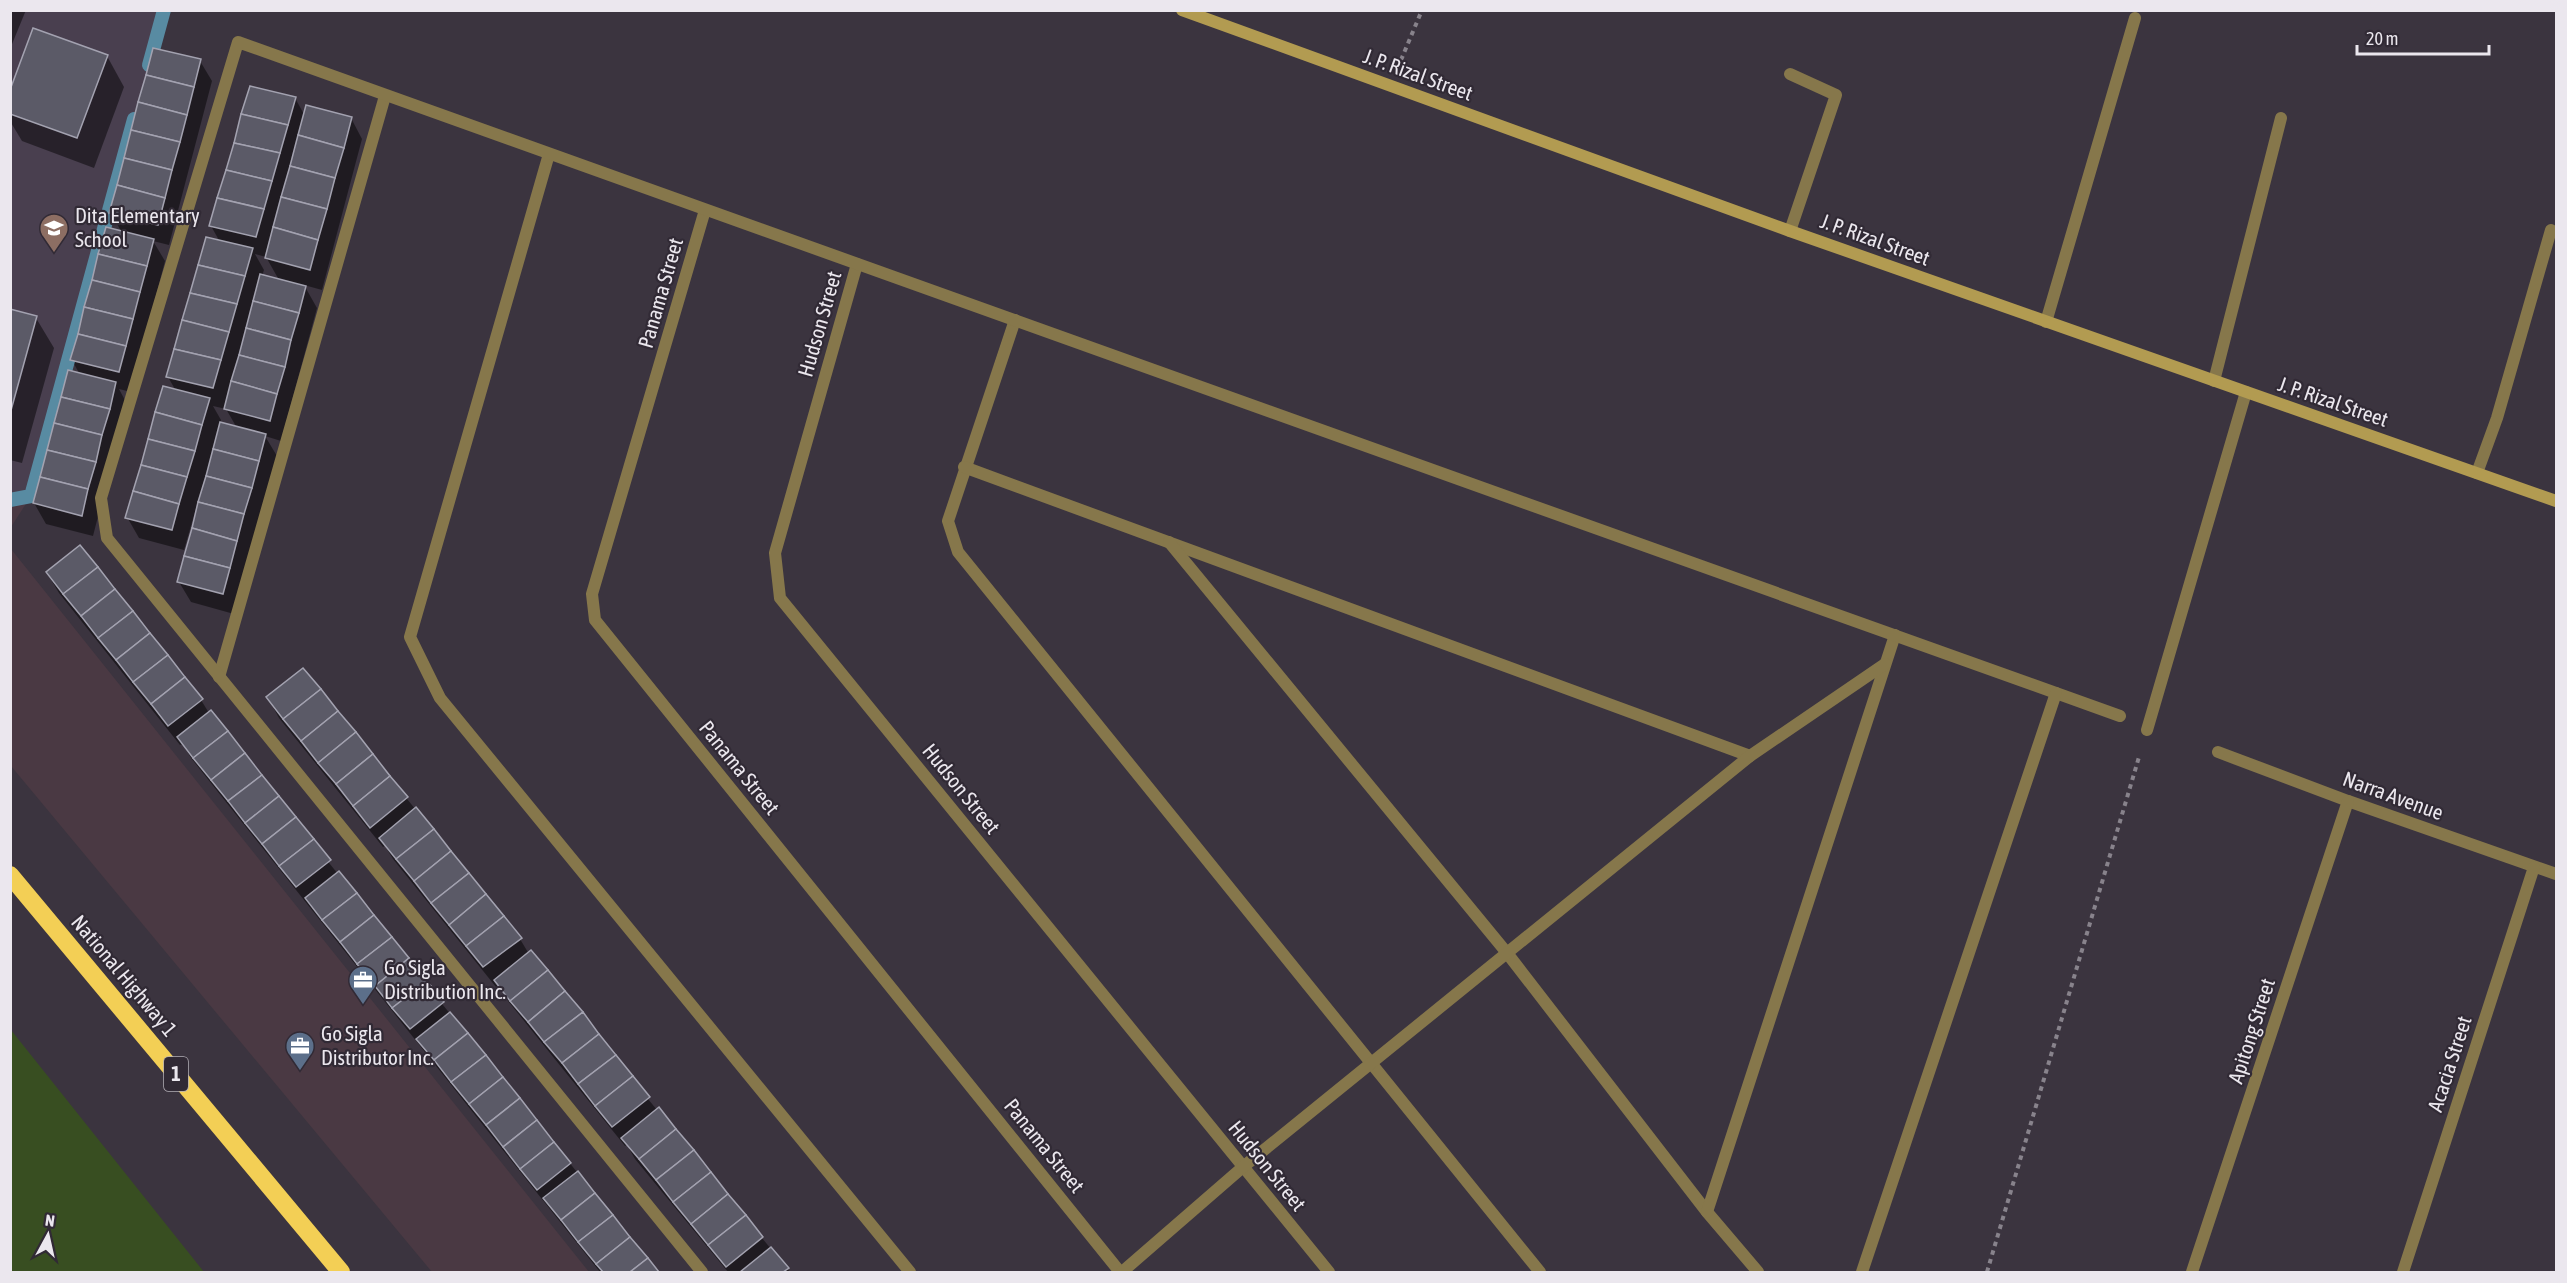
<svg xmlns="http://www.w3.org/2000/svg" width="2567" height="1283" viewBox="0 0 2567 1283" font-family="'Asap Condensed',sans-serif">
<rect width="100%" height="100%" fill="#3b343f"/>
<g fill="#4a3943">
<polygon points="31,496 11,527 11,500"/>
<polygon points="10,549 11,549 589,1272 432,1272 11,766"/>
</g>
<polygon fill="#493f4f" points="10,11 164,11 31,496 11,500"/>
<polygon fill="#384e21" points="10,1030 11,1030 204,1272 11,1272"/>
<g fill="#0007" fill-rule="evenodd">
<polygon points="10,10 26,10 10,49"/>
<polygon points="107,56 124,87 94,168 22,141 10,121 10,94"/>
<polygon points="200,61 212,81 169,245 153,241 165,261 131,392 119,389 127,404 93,536 46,524 34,503 80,375 72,360 122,233 111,213"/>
<path d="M295,98L305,116L351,118L362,139L322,290L304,285L317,308L281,441L265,436L277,456L234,614L191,602L179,582L199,506L197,505L184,550L139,538L127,517L176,391L168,377L220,242L211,226ZM255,254L266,257L279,280L262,276L264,270ZM213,406L226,409L237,428L220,424L221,420Z"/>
<polygon points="10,310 36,318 54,348 22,463 10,460"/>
<polygon points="47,573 201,700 209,713 657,1272 600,1272 191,758 183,744 180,745 59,593"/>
<polygon points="303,670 520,939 529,954 790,1272 728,1272 635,1159 627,1145 625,1146 508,1001 499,985 496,987 393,859 385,846 383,847 279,718 268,698"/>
</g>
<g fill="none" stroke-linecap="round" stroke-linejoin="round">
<g stroke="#588ba2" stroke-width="14">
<polyline points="149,65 164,10"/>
<polyline points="10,500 31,496 134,119"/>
</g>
</g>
<g fill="#5b5a67" stroke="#a3a2b0" stroke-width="1.5">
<polygon points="33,28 108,55 77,138 10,114 10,90"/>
<polygon points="153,48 201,59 194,87 146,75"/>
<polygon points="146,75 194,87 187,115 138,102"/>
<polygon points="250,86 296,97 288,125 241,114"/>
<polygon points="138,102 187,115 180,142 131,130"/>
<polygon points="306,105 352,117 344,148 298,135"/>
<polygon points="241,114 288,125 280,153 234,143"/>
<polygon points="131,130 180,142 172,170 124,158"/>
<polygon points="298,135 344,148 335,178 290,166"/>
<polygon points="234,143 280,153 272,181 226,170"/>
<polygon points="124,158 172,170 165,198 117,185"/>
<polygon points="290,166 335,178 327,209 281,197"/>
<polygon points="226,170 272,181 264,209 217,198"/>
<polygon points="117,185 165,198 158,225 109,213"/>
<polygon points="281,197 327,209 318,240 273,227"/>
<polygon points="217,198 264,209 256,237 209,226"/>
<polygon points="106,227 154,239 147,266 98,254"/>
<polygon points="273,227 318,240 310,270 265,258"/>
<polygon points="206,237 253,248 245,276 198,265"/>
<polygon points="98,254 147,266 140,292 92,280"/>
<polygon points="198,265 245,276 237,304 190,293"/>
<polygon points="260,274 306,286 299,313 253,301"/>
<polygon points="92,280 140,292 133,319 84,307"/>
<polygon points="190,293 237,304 229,332 182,320"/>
<polygon points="253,301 299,313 291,340 246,328"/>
<polygon points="84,307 133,319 126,346 78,334"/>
<polygon points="10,309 37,316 10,414"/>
<polygon points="182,320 229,332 221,360 174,349"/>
<polygon points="246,328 291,340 285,367 239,355"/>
<polygon points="78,334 126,346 119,372 70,360"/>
<polygon points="174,349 221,360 213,388 166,377"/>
<polygon points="239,355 285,367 277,394 231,381"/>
<polygon points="68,370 116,382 110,409 61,397"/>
<polygon points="231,381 277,394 270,421 224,409"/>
<polygon points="163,386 210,398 202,425 155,412"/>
<polygon points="61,397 110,409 102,435 54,423"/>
<polygon points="155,412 202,425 195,451 148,439"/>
<polygon points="220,422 266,434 259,461 213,449"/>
<polygon points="54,423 102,435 96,462 47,450"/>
<polygon points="148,439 195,451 187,477 141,465"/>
<polygon points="213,449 259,461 252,488 206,476"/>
<polygon points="47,450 96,462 88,489 40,477"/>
<polygon points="141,465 187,477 179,504 133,491"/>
<polygon points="206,476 252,488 244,514 198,502"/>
<polygon points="40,477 88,489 82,516 33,503"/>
<polygon points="133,491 179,504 172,530 125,518"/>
<polygon points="198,502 244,514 237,541 192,528"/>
<polygon points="192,528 237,541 230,568 184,556"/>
<polygon points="80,545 98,567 63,594 46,572"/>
<polygon points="184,556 230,568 223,594 177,582"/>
<polygon points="98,567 115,589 81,616 63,594"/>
<polygon points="115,589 133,611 98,638 81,616"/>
<polygon points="133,611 150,633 116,660 98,638"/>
<polygon points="150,633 168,655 133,682 116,660"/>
<polygon points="168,655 185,677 151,704 133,682"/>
<polygon points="303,668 321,689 283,719 266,697"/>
<polygon points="185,677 203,699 168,726 151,704"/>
<polygon points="321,689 338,711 301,741 283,719"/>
<polygon points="211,710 228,731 193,758 177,737"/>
<polygon points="338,711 356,732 318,763 301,741"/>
<polygon points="228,731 245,753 211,780 193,758"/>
<polygon points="356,732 373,754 336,784 318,763"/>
<polygon points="245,753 262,775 228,801 211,780"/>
<polygon points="373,754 390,776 353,806 336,784"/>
<polygon points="262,775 279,796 245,823 228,801"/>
<polygon points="390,776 408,797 370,828 353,806"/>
<polygon points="279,796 296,817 262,844 245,823"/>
<polygon points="416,807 434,829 396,859 379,838"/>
<polygon points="296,817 314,839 279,866 262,844"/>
<polygon points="434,829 451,851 414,881 396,859"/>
<polygon points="314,839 331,860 296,887 279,866"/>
<polygon points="451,851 469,873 431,903 414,881"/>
<polygon points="339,871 357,893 322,920 305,898"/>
<polygon points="469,873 486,894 449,925 431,903"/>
<polygon points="357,893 374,915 340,942 322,920"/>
<polygon points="486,894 504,916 466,946 449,925"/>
<polygon points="374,915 392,937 357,964 340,942"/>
<polygon points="504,916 522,938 483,967 466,946"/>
<polygon points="392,937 409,958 375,986 357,964"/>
<polygon points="531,950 548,970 510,1001 494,980"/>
<polygon points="409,958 427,981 392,1008 375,986"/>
<polygon points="548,970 565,991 528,1022 510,1001"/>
<polygon points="427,981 444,1002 410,1029 392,1008"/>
<polygon points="565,991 583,1012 544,1042 528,1022"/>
<polygon points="450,1012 468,1033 434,1060 416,1039"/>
<polygon points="583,1012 599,1034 562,1063 544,1042"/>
<polygon points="468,1033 486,1055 451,1082 434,1060"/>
<polygon points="599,1034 616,1055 578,1084 562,1063"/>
<polygon points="486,1055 503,1077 469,1104 451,1082"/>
<polygon points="616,1055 633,1076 595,1106 578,1084"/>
<polygon points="633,1076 650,1097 612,1127 595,1106"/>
<polygon points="503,1077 520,1098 486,1125 469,1104"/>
<polygon points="520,1098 537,1120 503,1147 486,1125"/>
<polygon points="659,1107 676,1129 639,1159 621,1138"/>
<polygon points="537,1120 554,1142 520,1169 503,1147"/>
<polygon points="676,1129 694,1150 656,1180 639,1159"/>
<polygon points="554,1142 571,1163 537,1190 520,1169"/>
<polygon points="694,1150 711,1172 673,1202 656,1180"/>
<polygon points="578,1171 595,1193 561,1220 543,1198"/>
<polygon points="711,1172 728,1194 691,1224 673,1202"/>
<polygon points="595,1193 613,1215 578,1242 561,1220"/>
<polygon points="728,1194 746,1215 708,1245 691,1224"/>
<polygon points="613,1215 630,1237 596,1264 578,1242"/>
<polygon points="746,1215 763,1237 726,1267 708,1245"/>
<polygon points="630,1237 648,1258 630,1272 603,1272 596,1264"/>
<polygon points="771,1247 789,1268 783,1272 740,1272"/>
<polygon points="648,1258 659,1272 630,1272"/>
</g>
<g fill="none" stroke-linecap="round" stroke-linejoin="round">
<g stroke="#88838c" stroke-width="4" stroke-dasharray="4.5 4.5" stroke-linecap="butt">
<polyline points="1401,60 1422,10"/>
<polyline points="1987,1272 2139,757"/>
</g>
<g stroke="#86774b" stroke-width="12">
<polyline points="1790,74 1836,95 1790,231"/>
<polyline points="2214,381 2281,118"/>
<polyline points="2477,473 2497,418 2551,230"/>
<polyline points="2147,730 2246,392"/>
</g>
<g stroke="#86774b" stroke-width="12">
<polyline points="549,154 410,637 440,698 910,1272"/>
<polyline points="705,210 592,594 595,620 1120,1272"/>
<polyline points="857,264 775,553 780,598 1329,1272"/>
<polyline points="1015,320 948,521 958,552 1540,1272"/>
<polyline points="2046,322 2135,18"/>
<polyline points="964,467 1750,756"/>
<polyline points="1169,542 1507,953 1707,1212 1758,1272"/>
<polyline points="219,677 385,96"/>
<polyline points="2218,752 2348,801 2556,874"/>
<polyline points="1707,1212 1895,635"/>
<polyline points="702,1272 107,538 101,498 238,42 2120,716"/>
<polyline points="1122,1272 1243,1167 1750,756 1885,664"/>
<polyline points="1862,1272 2056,693"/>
<polyline points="2192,1272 2348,801"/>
<polyline points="2403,1272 2534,867"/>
</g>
<polyline stroke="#b29b51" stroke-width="12" points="1182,10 1790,231 2556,501"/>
<polyline stroke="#f3cf55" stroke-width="18" points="10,875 341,1272"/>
</g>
<defs>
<g id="school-pin" transform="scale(1.5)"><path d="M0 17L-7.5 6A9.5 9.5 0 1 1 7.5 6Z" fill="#8d6e63" stroke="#312a35"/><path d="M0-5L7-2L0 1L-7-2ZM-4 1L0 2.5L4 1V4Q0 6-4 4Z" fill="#fff"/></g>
<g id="office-pin" transform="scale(1.5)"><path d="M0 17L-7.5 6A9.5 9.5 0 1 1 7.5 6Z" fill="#5c6f8a" stroke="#312a35"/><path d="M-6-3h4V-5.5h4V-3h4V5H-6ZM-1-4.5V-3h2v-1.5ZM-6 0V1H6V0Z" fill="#fff"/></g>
</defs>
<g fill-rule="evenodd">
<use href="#school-pin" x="54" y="228"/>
<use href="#office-pin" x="363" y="980"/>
<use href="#office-pin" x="300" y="1046"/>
</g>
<g text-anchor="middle" stroke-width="4.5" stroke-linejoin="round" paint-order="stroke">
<rect fill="#312a35" stroke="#b3aeb6" stroke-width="1.5" x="164" y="1057" width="24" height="34" rx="4.5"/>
<g font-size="20" font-weight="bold" fill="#ebe7ee">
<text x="176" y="1081">1</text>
</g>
<g font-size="21" fill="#ebe7ee" stroke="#312a35">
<text transform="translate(1418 75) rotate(20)" y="7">J. P. Rizal Street</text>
<text transform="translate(1875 240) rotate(20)" y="7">J. P. Rizal Street</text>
<text transform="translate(661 293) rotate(-74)" y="7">Panama Street</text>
<text transform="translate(820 324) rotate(-74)" y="7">Hudson Street</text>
<text transform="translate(2333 402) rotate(19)" y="7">J. P. Rizal Street</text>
<text transform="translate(739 768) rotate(51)" y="7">Panama Street</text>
<text transform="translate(961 789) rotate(51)" y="7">Hudson Street</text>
<text transform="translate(2393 796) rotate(20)" y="7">Narra Avenue</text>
<text transform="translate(124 976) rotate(50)" y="7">National Highway 1</text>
<text transform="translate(2252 1031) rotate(-72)" y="7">Apitong Street</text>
<text transform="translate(2450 1064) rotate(-72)" y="7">Acacia Street</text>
<text transform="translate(1044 1146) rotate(51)" y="7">Panama Street</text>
<text transform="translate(1267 1166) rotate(51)" y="7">Hudson Street</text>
</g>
<g font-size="21" fill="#ebe7ee" stroke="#312a35" text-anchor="start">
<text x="75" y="223">Dita Elementary<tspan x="75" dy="24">School</tspan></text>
<text x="384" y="975">Go Sigla<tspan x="384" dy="24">Distribution Inc.</tspan></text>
<text x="321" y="1041">Go Sigla<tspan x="321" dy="24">Distributor Inc.</tspan></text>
</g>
</g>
<rect width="2567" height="1283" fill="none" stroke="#ebe7ee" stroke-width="24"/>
<g transform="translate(48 1235) rotate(8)" stroke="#312a35" stroke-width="4.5" paint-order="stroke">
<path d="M0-4.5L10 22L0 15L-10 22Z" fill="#ebe7ee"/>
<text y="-9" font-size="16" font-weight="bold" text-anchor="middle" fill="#ebe7ee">N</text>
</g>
<path d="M2357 45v9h132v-9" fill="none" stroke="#ebe7ee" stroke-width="3"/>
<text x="2366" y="45" font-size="18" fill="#ebe7ee" stroke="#312a35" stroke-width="4.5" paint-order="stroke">20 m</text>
</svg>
